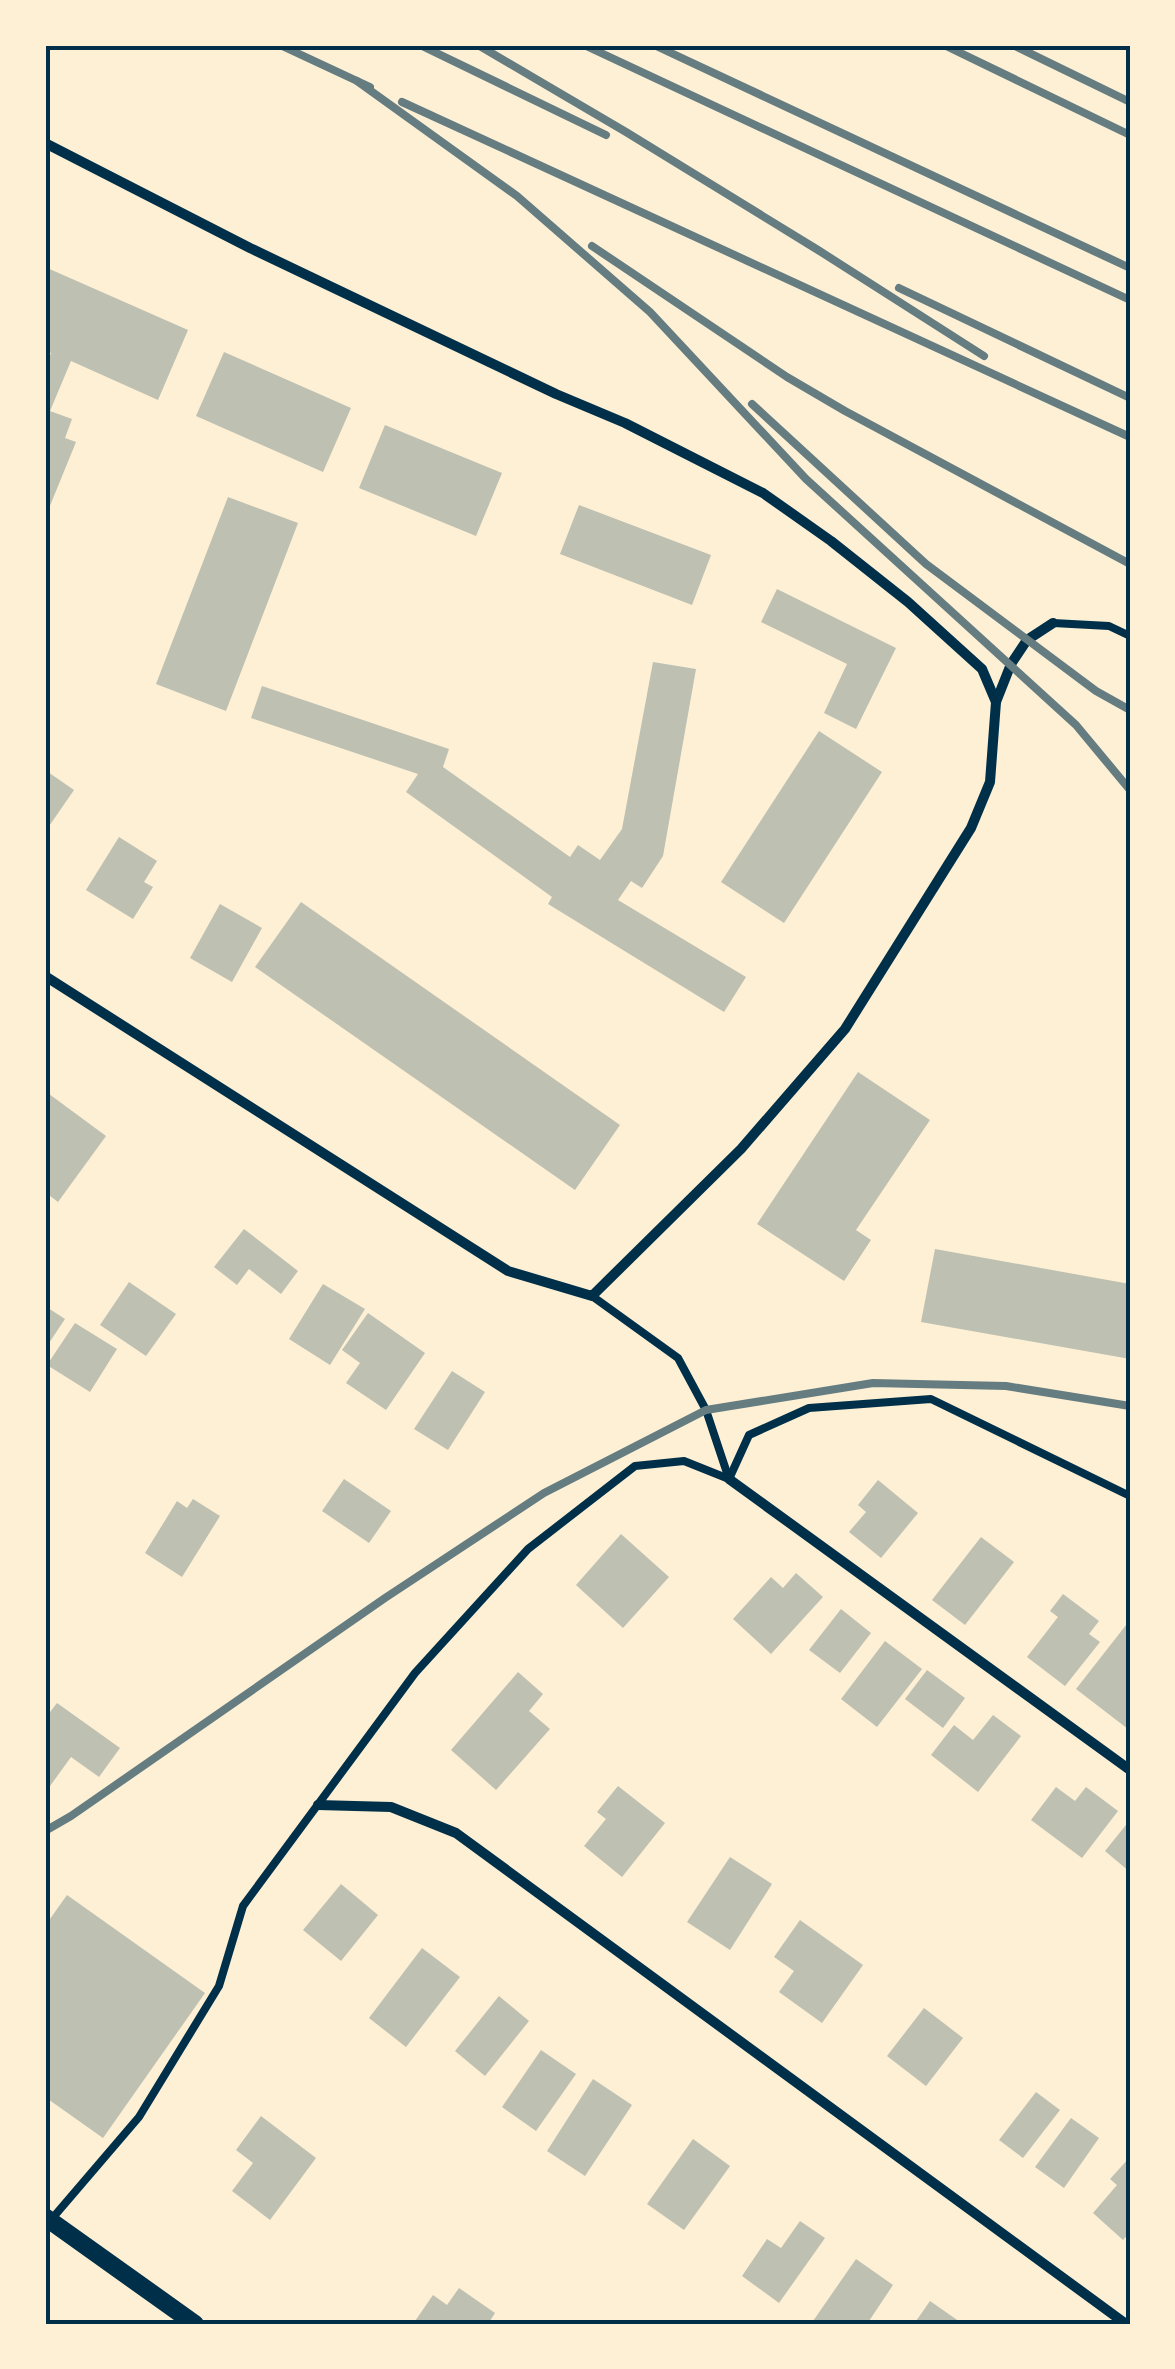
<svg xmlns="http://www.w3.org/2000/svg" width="1175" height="2369" viewBox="0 0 1175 2369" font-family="'Source Sans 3',sans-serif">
<rect width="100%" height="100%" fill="#fdf0d5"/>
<g fill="#bec0b2">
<polygon points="45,267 188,330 158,400 71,361 50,411 72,419 65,438 76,442 45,518 45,368 51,353 45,350"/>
<polygon points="224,352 351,408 323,472 196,416"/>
<polygon points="385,425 502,473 476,536 359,488"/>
<polygon points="228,497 298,523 226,711 156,684"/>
<polygon points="579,505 711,555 692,605 560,554"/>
<polygon points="777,589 896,648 856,729 824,713 847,664 761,622"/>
<polygon points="653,662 696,669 663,856 642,888 631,881 618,900 746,977 724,1012 548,904 552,897 406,792 418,774 251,718 262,686 449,749 443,767 570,857 578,845 600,860 622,829"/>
<polygon points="819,731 882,772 784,923 721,882"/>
<polygon points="45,770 74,790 45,832"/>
<polygon points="119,837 157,861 144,882 153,887 133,919 86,890"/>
<polygon points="301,902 620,1125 575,1190 255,967"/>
<polygon points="220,904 262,928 232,982 190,958"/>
<polygon points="858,1072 930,1120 856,1230 871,1240 844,1281 757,1224"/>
<polygon points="45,1091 106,1136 58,1202 45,1192"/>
<polygon points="244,1229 298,1271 281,1294 249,1269 237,1285 214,1267"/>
<polygon points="935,1249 1130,1284 1130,1359 921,1322"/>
<polygon points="129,1282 176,1314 146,1356 100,1325"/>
<polygon points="323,1284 365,1309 330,1365 289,1339"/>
<polygon points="45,1306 65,1319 45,1349"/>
<polygon points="368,1313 425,1353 386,1410 346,1383 360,1363 342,1350"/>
<polygon points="75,1323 117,1349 90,1392 47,1365"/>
<polygon points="452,1371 485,1392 448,1450 414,1429"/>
<polygon points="344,1479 391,1511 369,1543 322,1511"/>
<polygon points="878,1480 918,1513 881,1558 849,1532 866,1512 858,1505"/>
<polygon points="193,1499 220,1516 182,1577 145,1553 177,1501 187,1508"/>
<polygon points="621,1534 669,1577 623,1628 576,1585"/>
<polygon points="981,1537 1014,1562 965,1625 932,1600"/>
<polygon points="796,1573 823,1597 771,1654 733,1619 771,1577 783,1588"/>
<polygon points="1063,1594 1099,1621 1089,1634 1100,1642 1065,1686 1027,1657 1058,1617 1050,1611"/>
<polygon points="841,1609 871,1633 840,1673 809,1650"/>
<polygon points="1130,1620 1130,1726 1128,1729 1076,1689"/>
<polygon points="885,1641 922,1669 877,1727 841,1699"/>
<polygon points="927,1670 965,1698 943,1728 905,1699"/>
<polygon points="518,1672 543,1694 529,1711 550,1729 496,1790 451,1750"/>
<polygon points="57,1703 120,1748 99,1777 71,1757 45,1793 45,1715 47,1716"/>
<polygon points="993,1715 1021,1736 978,1792 931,1755 954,1725 973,1740"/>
<polygon points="618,1786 665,1823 622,1877 584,1846 606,1819 597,1812"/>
<polygon points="1056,1787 1075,1801 1086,1787 1118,1811 1082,1858 1031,1820"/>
<polygon points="1130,1820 1130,1872 1105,1851"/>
<polygon points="730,1857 772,1884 730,1950 687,1922"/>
<polygon points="341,1884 378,1915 341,1961 303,1930"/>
<polygon points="67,1895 205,1993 103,2138 45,2097 45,1926"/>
<polygon points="800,1920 863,1965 822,2023 779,1992 794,1971 774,1957"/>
<polygon points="422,1948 460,1977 406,2047 369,2018"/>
<polygon points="499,1996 529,2021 485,2076 455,2051"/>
<polygon points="924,2008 963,2038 926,2086 887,2056"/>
<polygon points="541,2050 576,2074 536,2131 502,2107"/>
<polygon points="593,2079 632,2105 585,2176 547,2151"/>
<polygon points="1036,2092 1060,2110 1023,2158 999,2140"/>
<polygon points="261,2116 316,2158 270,2220 232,2191 253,2163 236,2150"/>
<polygon points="1071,2118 1099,2138 1064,2188 1035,2167"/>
<polygon points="693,2139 730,2166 684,2230 647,2204"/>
<polygon points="1130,2157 1130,2232 1123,2240 1093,2213 1117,2185 1110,2179"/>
<polygon points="800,2221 825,2238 779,2303 742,2276 767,2239 781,2248"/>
<polygon points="856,2259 893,2285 867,2324 811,2324"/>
<polygon points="459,2288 495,2313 488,2324 413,2324 433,2295 447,2305"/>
<polygon points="930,2301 963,2324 914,2324"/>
</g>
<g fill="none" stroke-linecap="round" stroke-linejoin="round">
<g stroke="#003049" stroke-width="8">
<polyline points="1053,623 1109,626 1130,636"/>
<polyline points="592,1296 678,1358 706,1410 729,1479"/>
<polyline points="729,1479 749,1435 809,1408 931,1399 1130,1496"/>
<polyline points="50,2221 139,2117 219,1986 243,1906 415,1673 528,1549 635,1466 684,1461 729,1479"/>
</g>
<g stroke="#003049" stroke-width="10">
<polyline points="45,143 250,248 556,394 625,423 763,493 831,541 908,602 982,669 996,702"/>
<polyline points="45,976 508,1271 592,1296 741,1149 845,1029 971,828 990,782 996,702 1011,664 1027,640 1053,623"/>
<polyline points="729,1479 1130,1770"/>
<polyline points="318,1805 391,1807 456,1833 1126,2324"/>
</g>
<polyline stroke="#003049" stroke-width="18" points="45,2217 195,2324"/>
<g stroke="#657d81" stroke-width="8">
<polyline points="280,45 370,87"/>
<polyline points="420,45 606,135"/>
<polyline points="478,45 626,132 818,250 984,356"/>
<polyline points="584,45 1130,300"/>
<polyline points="654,45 1130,268"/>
<polyline points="944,45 1130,135"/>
<polyline points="1013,45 1130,102"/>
<polyline points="357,81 517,196 650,312 806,479 1076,725 1130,790"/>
<polyline points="402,102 1130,437"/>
<polyline points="592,246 787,377 845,411 1130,564"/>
<polyline points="899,288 1130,398"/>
<polyline points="752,404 926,564 1096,691 1130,710"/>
<polyline points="45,1831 71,1816 385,1598 544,1493 706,1410 873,1383 1006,1386 1130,1406"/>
</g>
</g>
<rect width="1175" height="2369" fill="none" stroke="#fdf0d5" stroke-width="95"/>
<rect x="48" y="48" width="1080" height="2274" fill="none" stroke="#003049" stroke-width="4"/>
</svg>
